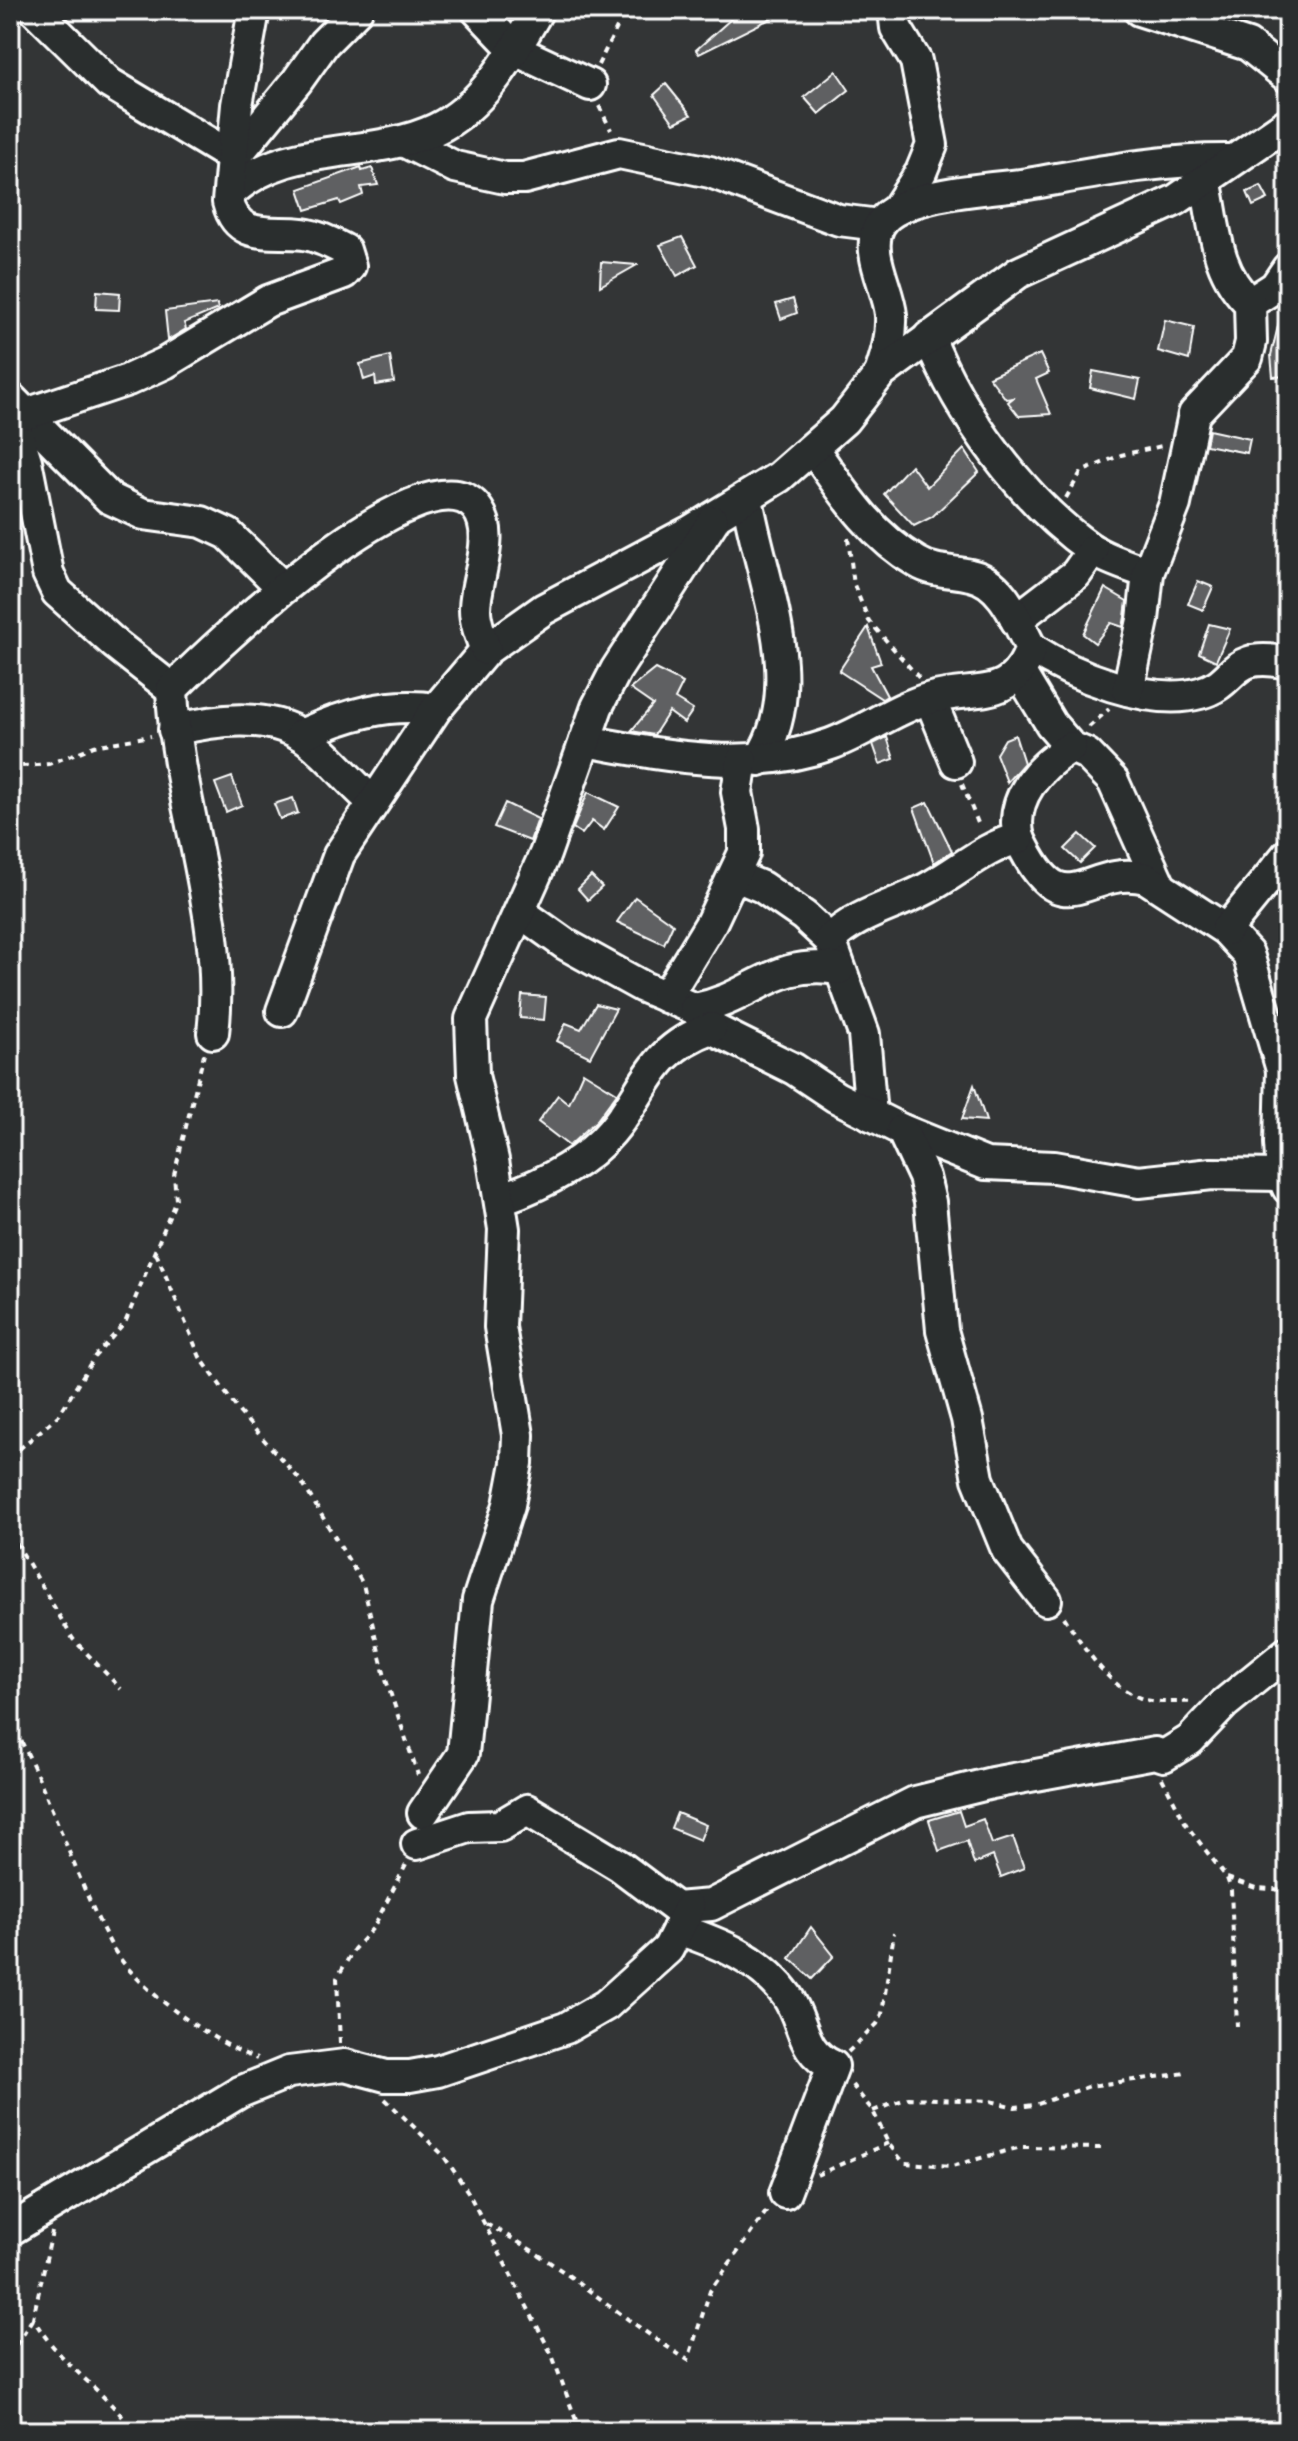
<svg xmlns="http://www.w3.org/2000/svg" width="1298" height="2441" viewBox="0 0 1298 2441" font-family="Kalam,sans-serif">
<rect width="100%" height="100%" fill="#333536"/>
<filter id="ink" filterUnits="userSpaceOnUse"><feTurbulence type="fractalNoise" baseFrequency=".0125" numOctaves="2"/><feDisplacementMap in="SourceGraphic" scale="16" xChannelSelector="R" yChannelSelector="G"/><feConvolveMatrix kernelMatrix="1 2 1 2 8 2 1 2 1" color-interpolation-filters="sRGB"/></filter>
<g filter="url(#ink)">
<g fill="#5f6162" stroke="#fff" stroke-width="2">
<polygon points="723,10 788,10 699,54 696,50 731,19"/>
<polygon points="836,71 849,90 819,114 804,97"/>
<polygon points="666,84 691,115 674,123 654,95"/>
<polygon points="361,167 362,171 372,168 378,185 361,187 363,195 341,204 339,200 306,210 299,189"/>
<polygon points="1261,186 1268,199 1253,206 1247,192"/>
<polygon points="682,237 697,265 677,276 660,245"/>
<polygon points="601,262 637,265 600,286"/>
<polygon points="97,291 120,293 119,310 96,309"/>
<polygon points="793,299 797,313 781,319 776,304"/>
<polygon points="217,304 218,309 184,323 186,329 168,340 165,311"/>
<polygon points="1282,310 1288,311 1288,376 1273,377 1271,355"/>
<polygon points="1165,320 1194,327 1189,360 1158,351"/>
<polygon points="1040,354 1049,373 1036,379 1051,414 1019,416 1008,402 1013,398 1006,399 989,377"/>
<polygon points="390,356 394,382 376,385 375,376 364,380 360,364"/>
<polygon points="1093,371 1140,380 1136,399 1090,388"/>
<polygon points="1209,430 1250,439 1247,453 1206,445"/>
<polygon points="964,449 979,472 932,517 914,526 884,494 911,465 927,487"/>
<polygon points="1198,581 1213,587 1203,610 1188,604"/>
<polygon points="1105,588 1127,601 1125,617 1123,627 1111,623 1095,643 1083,634"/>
<polygon points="1209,624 1230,629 1216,661 1199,653"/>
<polygon points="868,627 881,663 871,666 887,696 882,699 839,671"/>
<polygon points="655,669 683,683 675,699 693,710 684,723 669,712 654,735 631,731 653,705 630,689"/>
<polygon points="1015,735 1024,763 1007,782 996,754 1005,739"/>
<polygon points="887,737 894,759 880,764 873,744"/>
<polygon points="232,777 242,805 226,812 215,783"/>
<polygon points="588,792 619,807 604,830 592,821 582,834 573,828"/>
<polygon points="293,798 298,813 280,819 274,804"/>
<polygon points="928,802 952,851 934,863 914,808"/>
<polygon points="505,803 538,819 530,841 494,827"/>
<polygon points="1080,834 1095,848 1080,863 1065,849"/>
<polygon points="591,876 602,887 588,900 578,889"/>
<polygon points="635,897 673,924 664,944 617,922"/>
<polygon points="522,995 546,997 544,1020 520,1018"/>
<polygon points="596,1004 616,1009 590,1057 557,1041 566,1023 581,1029"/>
<polygon points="583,1072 617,1093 597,1120 569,1146 538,1122 558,1095 569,1104"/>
<polygon points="974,1085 986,1121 962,1119"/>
<polygon points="959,1811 964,1826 983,1819 992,1844 1013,1837 1024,1868 1001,1877 993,1856 974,1864 967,1841 939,1851 929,1820"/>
<polygon points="677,1813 706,1825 700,1840 671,1828"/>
<polygon points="811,1927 834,1956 812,1979 790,1958"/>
</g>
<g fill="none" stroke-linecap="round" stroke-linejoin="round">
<g stroke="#fff" stroke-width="36">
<g id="minor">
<polyline points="35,10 109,83 234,158 297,81 324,43 357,10"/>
<polyline points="477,10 515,50 590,85"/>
<polyline points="894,10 896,28 916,61 932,145 921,172 897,209"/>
<polyline points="1139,10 1248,45 1288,77"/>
<polyline points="403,141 455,167 505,178 524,178 619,153 710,172 839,220 879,225"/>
<path d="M229,194C287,138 369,161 436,129C483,107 513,53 538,10"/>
<polyline points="1250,303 1275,287 1288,268"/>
<path d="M929,337C959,414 1023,501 1091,549C1108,560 1129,566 1148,573"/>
<path d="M880,374C887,353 892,337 891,315C889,289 865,252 879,226C896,192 993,189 1028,184C1097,172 1162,159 1233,160"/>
<polyline points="10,398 109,498 143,514 202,522 228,534 282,587"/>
<polyline points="10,410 26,461 48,573 57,592 115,644 172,689"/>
<path d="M26,414L128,380L165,363L268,301L344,273L350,266L345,250C331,243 318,236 303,234C272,230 238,242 228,202L237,105L254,10"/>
<path d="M747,498C760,578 810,685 759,760"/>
<polyline points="1016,620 1076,574 1093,550"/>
<path d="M1031,648C1072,675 1150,707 1200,693C1239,683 1227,650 1288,663"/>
<polyline points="1019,671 1051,724 1071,747 1087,754 1113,781 1160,886"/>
<path d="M1128,690L1143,620L1148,573L1175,504L1194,414L1247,358L1251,342L1250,303C1214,270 1215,224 1205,179"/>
<polyline points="930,699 956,762"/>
<path d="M174,730C214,720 266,712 303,736C328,753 348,781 372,801"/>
<path d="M301,735C345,715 387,702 436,709"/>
<path d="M585,741C667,756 751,773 831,744C866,731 895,708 931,698C975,686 1012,703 1031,648C1017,622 1003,581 970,575C952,571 933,572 917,562C870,535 843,492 813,449"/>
<path d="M1019,838C1064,934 1085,863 1146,878L1226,930L1248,954L1282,1070L1280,1143L1282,1175L1288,1188"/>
<polyline points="736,876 762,887 804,916 830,940 864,1034 871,1115"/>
<polyline points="520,912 565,944 643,987 695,1009 711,1028 794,1069 836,1097 902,1130 986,1164 1054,1167 1139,1182 1212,1174 1288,1175"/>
<polyline points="1226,930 1288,854"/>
<path d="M830,940C857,912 900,905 933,885C963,868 985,847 1019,838C1009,799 1039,766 1071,747"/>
<polyline points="666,997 711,923 744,853 744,829 737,792 742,760"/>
<path d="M695,1009C754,998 773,958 839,969"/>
<polyline points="282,1011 339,855 436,709 486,650 544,609 689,532 779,477 844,420 880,374 1018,273 1176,200 1288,123"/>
<path d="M213,1033C227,917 176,804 172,689C211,650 424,446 476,507C498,534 475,579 475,609C475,623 481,637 486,650"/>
<polyline points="902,1130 924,1177 930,1202 942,1330 967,1419 978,1479 1007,1550 1046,1600"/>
<path d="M501,1199C541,1185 583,1165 611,1132C648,1089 648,1051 711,1028"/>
<polyline points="423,1813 463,1754 478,1600 509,1505 517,1463 518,1435 500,1327 504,1229 493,1160 473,1075 471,1019 545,854 597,707 616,670 713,521"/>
<polyline points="417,1844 469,1827 500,1826 527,1810 620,1866 676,1908 711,1905 915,1802 992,1783 1155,1753 1164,1756 1190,1740 1225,1703 1288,1652"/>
<path d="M678,1929C719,1943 761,1959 787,1996C805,2022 800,2051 833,2066L785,2193"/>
<polyline points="10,2230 240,2092 289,2072 345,2065 386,2076 410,2076 438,2071 566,2028 606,2005 668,1949 689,1908"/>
</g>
</g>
<g stroke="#fff" stroke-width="4" stroke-dasharray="6 6" stroke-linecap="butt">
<polyline points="598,65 626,10"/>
<polyline points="599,106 611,130"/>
<polyline points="1066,498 1081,472 1121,455 1162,446"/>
<polyline points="848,538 854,585 869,621 920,679"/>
<polyline points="1089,727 1109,709"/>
<polyline points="10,767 49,764 94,746 151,736"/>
<polyline points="962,784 980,828"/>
<polyline points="156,1253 200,1357 240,1413 301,1481 363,1584 385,1677 418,1775"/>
<polyline points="10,1457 59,1415 95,1356 125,1323 176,1200 174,1175 204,1054"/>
<polyline points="10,1532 73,1639 121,1689"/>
<path d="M1064,1617C1084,1646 1106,1686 1143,1699C1158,1704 1179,1701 1194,1702"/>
<path d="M10,1720C50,1791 72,1871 110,1943C133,1987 212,2042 257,2059"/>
<polyline points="1162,1778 1187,1826 1227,1878 1231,1890 1237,2026"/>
<polyline points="1227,1878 1256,1888 1288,1890"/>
<polyline points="340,2043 337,1978 354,1949 373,1928 406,1865"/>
<polyline points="848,2052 877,2024 882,2014 894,1933"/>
<polyline points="852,2085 873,2111 888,2143 904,2163 952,2166 1021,2147 1104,2148"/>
<polyline points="385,2099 443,2155 468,2192 552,2355 580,2431"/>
<polyline points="873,2111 908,2098 990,2101 1015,2107 1035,2105 1090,2086 1186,2073"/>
<polyline points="817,2175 888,2143"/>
<path d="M486,2224C559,2261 618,2317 688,2360L710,2291L768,2209"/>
<path d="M52,2232L33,2318C58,2363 103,2389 134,2431"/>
<polyline points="10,2355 33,2318"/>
</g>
<use href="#minor" stroke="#2a2d2e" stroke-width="30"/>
</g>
</g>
<rect width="1298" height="2441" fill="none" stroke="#2a2d2e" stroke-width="40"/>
<rect x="20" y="20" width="1258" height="2401" fill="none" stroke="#fff" stroke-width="3" filter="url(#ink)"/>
</svg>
